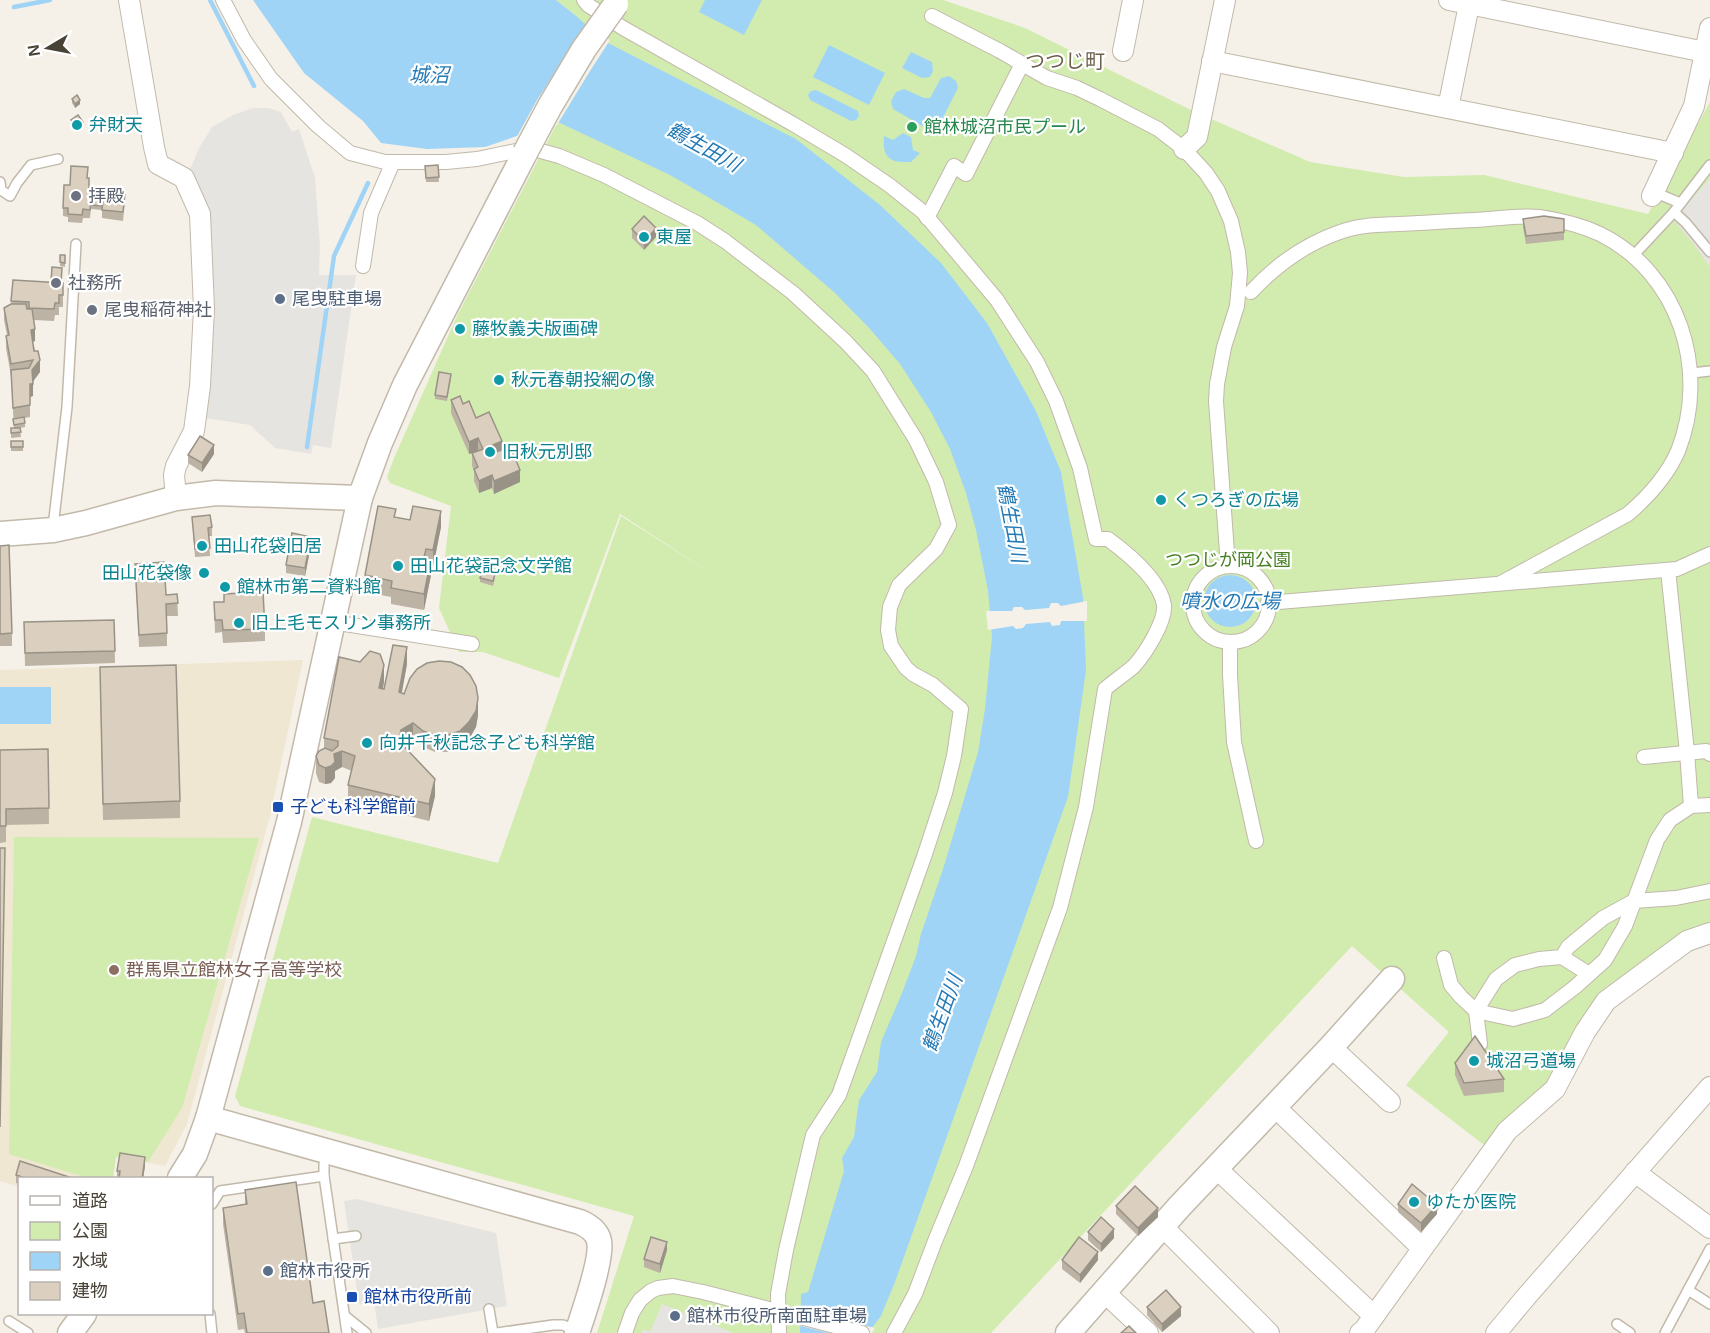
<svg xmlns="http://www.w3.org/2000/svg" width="1710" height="1333" viewBox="0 0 1710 1333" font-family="Arial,'Noto Sans JP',sans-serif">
<rect width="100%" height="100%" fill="#f5f1e8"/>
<polygon fill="#efe7d1" points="303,660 270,816 187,1124 165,1166 116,1157 113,1178 20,1178 19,1187 0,1181 0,670"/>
<g fill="#d1ecae">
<polygon points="556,0 943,0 1025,28 1195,112 1310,162 1404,177 1484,175 1648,214 1710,102 1710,926 1631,972 1549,1084 1488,1148 1406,1085 1449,1032 1352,946 991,1333 597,1333 634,1216 240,1106 235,1096 312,817 498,863 621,516 720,579 620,514 559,678 483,652 459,652 439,608 451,506 390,483 387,477 394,458 457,316 569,100 575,15"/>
<polygon points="14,837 259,838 182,1108 148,1162 116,1157 113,1178 88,1178 9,1154"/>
</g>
<g fill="#e6e4e0">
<polygon points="253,108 268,108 281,112 292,132 299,129 315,178 320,246 319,275 356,275 331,448 313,445 311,454 275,448 250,425 199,417 189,172 199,148 212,127 233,115"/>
<polygon points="1710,178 1710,267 1692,242 1673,220"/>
<polygon points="357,1199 496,1233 507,1306 378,1329 374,1302 359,1304 344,1201"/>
<polygon points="662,1304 733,1333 642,1333 643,1329 650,1332"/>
</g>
<g fill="#a0d4f6">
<polygon points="253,0 556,0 575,15 604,41 796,139 880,205 941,263 987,323 1036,411 1061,472 1083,597 1086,670 1068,797 895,1282 881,1316 868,1333 800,1333 801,1294 808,1292 844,1171 842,1158 854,1137 859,1100 877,1072 881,1042 902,993 916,956 921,934 944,866 978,752 985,709 992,636 988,591 976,530 966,493 950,449 931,412 900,364 870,329 835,293 756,225 670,175 558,122 485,147 427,149 381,143 363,121 304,73"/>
<polygon points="705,0 762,0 744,35 699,12"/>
<polygon points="829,45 885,73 869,105 813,77"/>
<polygon points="911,52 932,62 933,71 930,77 922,78 902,68"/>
<polygon points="949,76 956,81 958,88 937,129 931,131 893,109 891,101 896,92 904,89 924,98 930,98 941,78"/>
<polygon points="816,90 858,111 859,116 856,120 851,121 810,100 808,95 811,91"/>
<path d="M903,133L911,137L913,150L920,153L911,162C890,163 882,158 884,136L893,140Z"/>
<circle cx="1230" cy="601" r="26"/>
<rect x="0" y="687" width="51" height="37"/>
</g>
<g fill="#f5f1e8">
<polygon points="588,22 610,40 590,71 557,125 515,140 537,100"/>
<polygon points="1087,601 1087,621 1061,621 1060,625 1052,626 1050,622 1026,624 1023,628 1016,629 1013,626 988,630 986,611 1012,611 1014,607 1022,607 1025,610 1049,608 1051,603 1058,603 1061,606"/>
<polygon points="797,1309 875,1328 872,1333 829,1333 797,1325"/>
</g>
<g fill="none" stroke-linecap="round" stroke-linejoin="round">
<g stroke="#a0d4f6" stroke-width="4.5">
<polyline points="210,0 254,86"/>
<polyline points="14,7 50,0"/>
<polyline points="307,447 334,256 368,183"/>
</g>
<g stroke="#c2b9aa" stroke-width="12">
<g id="service">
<polyline points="1710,165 1674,212 1686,223 1710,252"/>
<polyline points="0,182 1,190 10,196 17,183 31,165 58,159"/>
<polyline points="1654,192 1680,203"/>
<polyline points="1633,256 1674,212"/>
<polyline points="1692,373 1710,371"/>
<polyline points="53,527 67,407 76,244"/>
<polyline points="326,1153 324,1164 324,1176 347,1333"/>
<polyline points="212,1204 220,1191 324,1176"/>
<polyline points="333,1239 356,1236"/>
<polyline points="1688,1290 1710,1304"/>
<polyline points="489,1309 493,1333"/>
<polyline points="210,1314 212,1333"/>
<polyline points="345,1316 366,1333"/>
<polyline points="9,1321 28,1333"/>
<polyline points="1617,1324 1630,1333"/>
<polyline points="497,1333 553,1325 563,1325 577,1331"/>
<polyline points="1665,1333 1710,1249"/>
</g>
</g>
<g stroke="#c2b9aa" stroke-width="16">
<g id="pedestrian">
<polyline points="223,0 244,40 271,79 318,126 350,153 385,162 446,162 477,159 530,148 559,156 604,175 697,223 725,241 793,293 845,341 873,371 916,440 936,482 949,525 936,549 899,585 890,607 888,630 891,646 906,668 913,674 933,685 961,709 954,756 945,793 924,857 839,1095 813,1135 786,1250 778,1294 779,1333"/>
<path d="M584,0L588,5L623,28L793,124L845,155L889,185L923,212L997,300L1037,362L1056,401L1080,468L1096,539H1108C1127,553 1160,580 1164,605C1166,621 1145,654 1134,666C1125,674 1114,681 1105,689L1086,807L1060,908L966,1166L935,1241L915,1294L894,1333"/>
<polyline points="932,16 1000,51 1047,78 1077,88 1100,99 1158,129 1184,149 1206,173 1218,191 1231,221 1238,252 1240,273 1237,306 1224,347 1217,384 1216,401 1228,566"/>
<polyline points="927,218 954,166 966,174 1022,64"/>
<polyline points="363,266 371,213 393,162"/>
<path d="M1251,292C1276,265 1305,244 1340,232C1359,225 1378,225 1398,224C1424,223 1449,221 1475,220C1494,219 1521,215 1539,217C1559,220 1581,225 1600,234C1679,273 1710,370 1678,451C1667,476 1649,496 1628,514L1501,583"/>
<circle cx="1231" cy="604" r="38"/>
<polyline points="1668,570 1687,752 1691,806"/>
<polyline points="1268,603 1677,569 1710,554"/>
<polyline points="332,622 472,644"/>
<polyline points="1230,642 1230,675 1234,742 1256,841"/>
<polyline points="1644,757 1706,751 1710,754"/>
<polyline points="1562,957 1589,974"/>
<polyline points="1444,958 1451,985 1461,997 1476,1011 1513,1019 1545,1010 1575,987 1605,960 1625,926 1657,840 1670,820 1691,806 1710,805"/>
<polyline points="1480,1044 1476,1011 1496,979 1515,965 1539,959 1562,957 1568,947 1603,918 1634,901 1676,898 1710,891"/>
<polyline points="625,1333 632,1313 640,1300 651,1291 658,1288 673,1286 703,1292 862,1333"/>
</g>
</g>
<g stroke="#c2b9aa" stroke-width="22">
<g id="minor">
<polyline points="129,0 154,147 158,164 184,178 200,214 204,309 200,386 194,431 176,466 174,475 176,498"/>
<polyline points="1449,0 1705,52"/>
<polyline points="1123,51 1133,0"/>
<polyline points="1212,61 1673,153"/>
<polyline points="1448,108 1470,0"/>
<polyline points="1184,149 1197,137 1225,0"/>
<polyline points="1652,196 1694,106 1710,28"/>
<polyline points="1331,1047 1390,1102"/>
<polyline points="1274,1106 1422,1248"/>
<polyline points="1216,1168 1374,1316"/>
<polyline points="1635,1172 1710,1228"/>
<polyline points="1162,1226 1269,1333"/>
<polyline points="1104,1292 1148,1333"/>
<polyline points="1360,1333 1364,1330 1374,1316 1507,1131 1555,1089 1585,1032 1606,1001 1687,941 1710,933"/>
<polyline points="1496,1333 1526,1297 1710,1087"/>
</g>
</g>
<g stroke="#c2b9aa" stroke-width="27">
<g id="tertiary">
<polyline points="0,534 53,530 86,523 176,498 216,493 360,498"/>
<path d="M208,1118L580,1222C589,1226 597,1231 599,1241C603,1257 583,1315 577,1333"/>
<polyline points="180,1178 195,1154 208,1118 289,822 360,498 380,443 405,385 525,153"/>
<polyline points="70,1333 84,1314"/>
<polyline points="1068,1333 1179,1207 1331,1047 1392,979"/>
</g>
</g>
<use href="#service" stroke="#fff" stroke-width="9"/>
<use href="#pedestrian" stroke="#fff" stroke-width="14"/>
<use href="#minor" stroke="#fff" stroke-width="20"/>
<use href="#tertiary" stroke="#fff" stroke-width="24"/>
<g stroke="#c2b9aa" stroke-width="27" stroke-linecap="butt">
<polyline id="tertiary-bridge" points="525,153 550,106 584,49 616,4"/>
</g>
<use href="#tertiary-bridge" stroke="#fff" stroke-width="24"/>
</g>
<g fill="#bcb3a4">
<polygon points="72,99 80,104 75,108 72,103"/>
<polygon points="71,120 83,126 76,131 71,124"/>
<polygon points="438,165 439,182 426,182 425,166"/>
<polygon points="87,178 89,190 92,198 125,201 123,221 102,218 102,210 91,209 90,218 83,218 82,223 68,222 68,217 63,216 63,208 70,185"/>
<polygon points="1523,219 1564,219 1564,240 1526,244 1523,227"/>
<polygon points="632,229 656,237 644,250 632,238"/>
<polygon points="60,255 65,255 65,267 60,266"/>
<polygon points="13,280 61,283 63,295 63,307 59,307 59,315 55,315 54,321 34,320 35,341 33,342 40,372 33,381 33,396 30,397 30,417 25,418 25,427 20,428 21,437 11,438 11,428 14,428 11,376 6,348 6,336 7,335 4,320 4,308 11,304"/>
<polygon points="451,378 447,401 435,399 435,395"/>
<polygon points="451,400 463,404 476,418 502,450 520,482 494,494 492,488 479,493 474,481 474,470 472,466 472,453 469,454 451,413"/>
<rect x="11" y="441" width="12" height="10"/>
<polygon points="214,454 202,472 188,463 188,455"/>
<polygon points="192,517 212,527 212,536 209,536 210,556 195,557"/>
<polygon points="396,517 441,527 433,567 431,566 431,575 424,610 391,604 391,597 365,592 365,575"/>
<polygon points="311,545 305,576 286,573 286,565"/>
<polygon points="0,546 12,633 12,646 0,646"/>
<polygon points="135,564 166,595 177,594 178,616 167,616 167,646 139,647"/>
<polygon points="480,578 495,578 493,586 480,582"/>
<polygon points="214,602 265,629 265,641 223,643 222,632 215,633"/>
<polygon points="114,620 115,663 25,666 24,622"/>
<polygon points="407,664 401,693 478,715 476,727 469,739 460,747 448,752 435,752 423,747 413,739 403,745 435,796 429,821 348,801 348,785 352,771 342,767 335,771 335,778 331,783 325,784 319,782 316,773 316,756 324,749 324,738 384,682 383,689 384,689"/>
<polygon points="100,683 180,801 180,818 103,820"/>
<polygon points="48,749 49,824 6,825 6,842 0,843 0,750"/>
<polygon points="1455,1063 1504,1079 1504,1092 1464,1096 1455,1075"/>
<polygon points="145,1166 143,1179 117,1179 117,1171"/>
<polygon points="16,1175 75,1179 20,1179 20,1184 16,1183"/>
<polygon points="245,1190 313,1303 329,1333 245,1333 244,1329 238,1330 223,1224 223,1208 245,1204"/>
<polygon points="1398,1204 1437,1214 1421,1232 1398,1212"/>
<polygon points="1116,1206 1158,1217 1138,1236 1116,1214"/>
<polygon points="1088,1232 1114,1238 1101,1252 1088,1240"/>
<polygon points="667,1250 660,1273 644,1267 644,1259"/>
<polygon points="1062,1260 1098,1260 1080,1283 1062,1269"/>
<polygon points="1147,1307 1181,1316 1162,1332 1147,1315"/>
</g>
<g fill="#999286">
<polygon points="80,100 80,104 75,108 75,104"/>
<polygon points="83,122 83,126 76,131 76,127"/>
<polygon points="656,228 656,237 644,250 644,242"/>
<polygon points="35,329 35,341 31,342 31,330"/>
<polygon points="40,360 40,372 32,383 32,370"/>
<polygon points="30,384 33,384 33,396 30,397"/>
<polygon points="478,438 478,451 469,454 469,442"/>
<polygon points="502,441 502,453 493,457 493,445"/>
<polygon points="214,445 214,454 202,472 202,463"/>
<polygon points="520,470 520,482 494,494 494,481"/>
<polygon points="492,475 492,488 479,493 479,481"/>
<polygon points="441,511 441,527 433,567 433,550"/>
<polygon points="311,537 311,545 305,576 305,568"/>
<polygon points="431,559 431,575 424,610 424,594"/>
<polygon points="407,647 407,664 399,709 399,692"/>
<polygon points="384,665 384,682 379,705 379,688"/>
<polygon points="478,698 478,715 476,727 469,739 460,747 448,752 448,735"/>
<polygon points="413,723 413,739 401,746 399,741 401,730"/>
<polygon points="342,751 342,767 335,771 335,778 331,783 325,784 325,768 334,754"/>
<polygon points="435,779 435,796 429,821 429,804"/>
<polygon points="145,1157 145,1166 143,1179 142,1179"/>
<polygon points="1437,1205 1437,1214 1421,1232 1421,1223"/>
<polygon points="1158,1208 1158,1217 1138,1236 1138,1228"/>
<polygon points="1114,1229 1114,1238 1101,1252 1101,1244"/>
<polygon points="667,1242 667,1250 660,1273 660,1264"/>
<polygon points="1098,1252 1098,1260 1080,1283 1080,1275"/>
<polygon points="1181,1307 1181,1316 1162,1332 1162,1324"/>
</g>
<g fill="#dbd0bf" stroke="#999286" stroke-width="1.5">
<polygon points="77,95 80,100 75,104 72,99"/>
<polygon points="78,115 83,122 76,127 71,120"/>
<polygon points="438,165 439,177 426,178 425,166"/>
<polygon points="71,166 88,167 87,178 89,178 89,190 92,191 90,210 83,209 82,215 68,214 68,208 63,208 64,185 70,185"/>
<polygon points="104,191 125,193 123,212 102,210"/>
<polygon points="91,198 103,199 102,206 91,205"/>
<polygon points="644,216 656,228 644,242 632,229"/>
<polygon points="1544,216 1564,219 1564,232 1526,236 1523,219"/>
<polygon points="60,255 65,255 65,263 60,262"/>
<polygon points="52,267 62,268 61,283 51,282"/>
<polygon points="13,280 63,283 63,295 59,295 59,303 55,303 54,309 29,308 29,302 11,301"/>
<polygon points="11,304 26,304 27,309 32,309 35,329 31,330 34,351 38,351 40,360 32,370 33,384 30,384 30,405 13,408 11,370 29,368 33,360 11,364 6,336 9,335 4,308"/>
<polygon points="439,372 451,374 447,397 435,395"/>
<polygon points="460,396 463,404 469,401 476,418 489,412 502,441 493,445 496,452 504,449 507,456 513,453 520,470 494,481 492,475 479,481 474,469 478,467 472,453 483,449 478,438 469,442 451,400"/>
<polygon points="24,417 25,423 14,425 13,419"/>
<polygon points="11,428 20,428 21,432 11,433"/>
<polygon points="200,436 214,445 202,463 188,455"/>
<rect x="11" y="441" width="12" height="6"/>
<polygon points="378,506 396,509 394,517 410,520 413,506 441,511 433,550 426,549 424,557 431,559 424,594 391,588 392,581 365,575"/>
<polygon points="210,515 212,527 208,528 210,548 195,549 192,517"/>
<polygon points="292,533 311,537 305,568 286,565"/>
<polygon points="9,545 12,633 0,634 0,546"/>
<polygon points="164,562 166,595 177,594 178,603 166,604 167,633 139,635 135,564"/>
<polygon points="482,571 495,574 493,581 480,578"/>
<polygon points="263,592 265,629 223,630 222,620 215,620 214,602 224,602 224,594"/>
<polygon points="114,620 115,651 25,653 24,622"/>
<polygon points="393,645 407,647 399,692 404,694 410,678 417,669 427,663 439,661 451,662 462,667 470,675 476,686 478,698 476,711 469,722 460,731 448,735 435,735 423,731 413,723 401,730 399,741 435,779 429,804 348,785 355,756 342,751 334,754 335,762 331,766 325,768 319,765 316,756 319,751 325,748 332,751 338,746 338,741 324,738 339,657 360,662 370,651 380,654 384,665 379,688 384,689"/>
<polygon points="176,665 180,801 103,804 100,667"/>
<polygon points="48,749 49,808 6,809 6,826 0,826 0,750"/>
<polygon points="0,848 5,848 0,1127"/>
<polygon points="1475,1036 1504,1079 1464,1083 1455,1063"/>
<polygon points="120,1153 145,1157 142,1179 119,1179 120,1171 117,1171"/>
<polygon points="20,1161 75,1179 28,1179 16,1175"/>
<polygon points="296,1182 313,1303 324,1301 329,1333 247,1333 244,1313 238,1314 223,1208 247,1204 245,1190"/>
<polygon points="1412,1184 1437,1205 1421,1223 1398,1204"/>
<polygon points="1135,1186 1158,1208 1138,1228 1116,1206"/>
<polygon points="1101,1217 1114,1229 1101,1244 1088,1232"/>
<polygon points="651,1237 667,1242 660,1264 644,1259"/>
<polygon points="1079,1237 1098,1252 1080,1275 1062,1260"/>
<polygon points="1166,1290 1181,1307 1162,1324 1147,1307"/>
<polygon points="1129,1326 1136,1333 1121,1333"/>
</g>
<g fill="#0f9aa8" stroke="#fff" stroke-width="2">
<circle cx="77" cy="125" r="6"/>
<circle cx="644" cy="237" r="6"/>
<circle cx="460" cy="329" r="6"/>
<circle cx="499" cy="380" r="6"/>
<circle cx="490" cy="452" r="6"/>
<circle cx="1161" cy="500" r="6"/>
<circle cx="202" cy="546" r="6"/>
<circle cx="398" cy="566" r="6"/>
<circle cx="204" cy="573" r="6"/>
<circle cx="225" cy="587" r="6"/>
<circle cx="239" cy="623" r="6"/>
<circle cx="367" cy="743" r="6"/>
<circle cx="1474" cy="1061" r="6"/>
<circle cx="1414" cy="1202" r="6"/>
</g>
<circle fill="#2e9e5b" stroke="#fff" stroke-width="2" cx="912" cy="127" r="6"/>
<g fill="#6b7280" stroke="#fff" stroke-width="2">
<circle cx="76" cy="196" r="6"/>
<circle cx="56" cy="283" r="6"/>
<circle cx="92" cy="310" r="6"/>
</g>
<g fill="#5c6f8a" stroke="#fff" stroke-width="2">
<circle cx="280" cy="299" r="6"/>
<circle cx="268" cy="1271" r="6"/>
<circle cx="675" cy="1316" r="6"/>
</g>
<g fill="#1a4fb4" stroke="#fff" stroke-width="2">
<rect x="272" y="801" width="12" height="12" rx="3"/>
<rect x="346" y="1291" width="12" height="12" rx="3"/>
</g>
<circle fill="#8d6e63" stroke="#fff" stroke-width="2" cx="114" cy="970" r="6"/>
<g text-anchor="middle" stroke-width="4.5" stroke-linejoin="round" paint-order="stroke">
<g font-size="18" fill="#0d838f" stroke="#fff" text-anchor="start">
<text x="89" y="131">弁財天</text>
<text x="656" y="243">東屋</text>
<text x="472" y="335">藤牧義夫版画碑</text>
<text x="511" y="386">秋元春朝投網の像</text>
<text x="502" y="458">旧秋元別邸</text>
<text x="1173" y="506">くつろぎの広場</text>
<text x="214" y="552">田山花袋旧居</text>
<text x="410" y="572">田山花袋記念文学館</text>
<text x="192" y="579" text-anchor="end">田山花袋像</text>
<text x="237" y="593">館林市第二資料館</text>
<text x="251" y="629">旧上毛モスリン事務所</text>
<text x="379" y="749">向井千秋記念子ども科学館</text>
<text x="1486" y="1067">城沼弓道場</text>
<text x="1426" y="1208">ゆたか医院</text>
</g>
<g font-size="18" fill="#27864d" stroke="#fff" text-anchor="start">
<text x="924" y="133">館林城沼市民プール</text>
</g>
<g font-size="18" fill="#5b616d" stroke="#fff" text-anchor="start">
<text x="88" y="202">拝殿</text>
<text x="68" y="289">社務所</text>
<text x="104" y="316">尾曳稲荷神社</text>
</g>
<g font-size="18" fill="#4e5e75" stroke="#fff" text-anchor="start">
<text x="292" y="305">尾曳駐車場</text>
<text x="280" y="1277">館林市役所</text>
<text x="687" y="1322">館林市役所南面駐車場</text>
</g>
<g font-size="18" fill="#478024" stroke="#fff">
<text x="1228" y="566">つつじが岡公園</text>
</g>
<g font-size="18" fill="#164399" stroke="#fff" text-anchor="start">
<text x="290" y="813">子ども科学館前</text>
<text x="364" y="1303">館林市役所前</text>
</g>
<g font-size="18" fill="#785e54" stroke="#fff" text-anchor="start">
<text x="126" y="976">群馬県立館林女子高等学校</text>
</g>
<g font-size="20" fill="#6d604c" stroke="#fff">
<text x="1065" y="68">つつじ町</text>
</g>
<g font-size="20" font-style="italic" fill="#257ab6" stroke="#fff">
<text x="429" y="82">城沼</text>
<text transform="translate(704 147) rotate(29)" y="7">鶴生田川</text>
<text transform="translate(1012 523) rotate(79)" y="7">鶴生田川</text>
<text x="1230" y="608">噴水の広場</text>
<text transform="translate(942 1013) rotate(-70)" y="7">鶴生田川</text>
</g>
</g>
<rect x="18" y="1177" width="195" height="138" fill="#ffffff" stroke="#b6b3af" stroke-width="1.5"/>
<rect x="30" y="1196" width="30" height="9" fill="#ffffff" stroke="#b6b3af" stroke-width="1.5"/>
<text x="72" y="1207" font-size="18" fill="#494236">道路</text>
<rect x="30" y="1222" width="30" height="18" fill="#d1ecae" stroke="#b6b3af" stroke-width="1.5"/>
<text x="72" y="1237" font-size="18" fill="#494236">公園</text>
<rect x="30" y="1252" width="30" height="18" fill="#a0d4f6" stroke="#b6b3af" stroke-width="1.5"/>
<text x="72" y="1267" font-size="18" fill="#494236">水域</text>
<rect x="30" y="1282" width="30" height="18" fill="#dbd0bf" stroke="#b6b3af" stroke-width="1.5"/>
<text x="72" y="1297" font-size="18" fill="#494236">建物</text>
<g transform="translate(48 48) rotate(260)" stroke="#ffffff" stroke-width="4.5" paint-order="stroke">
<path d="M0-4.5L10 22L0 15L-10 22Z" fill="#494236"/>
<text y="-9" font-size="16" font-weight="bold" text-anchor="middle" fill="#494236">N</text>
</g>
</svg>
